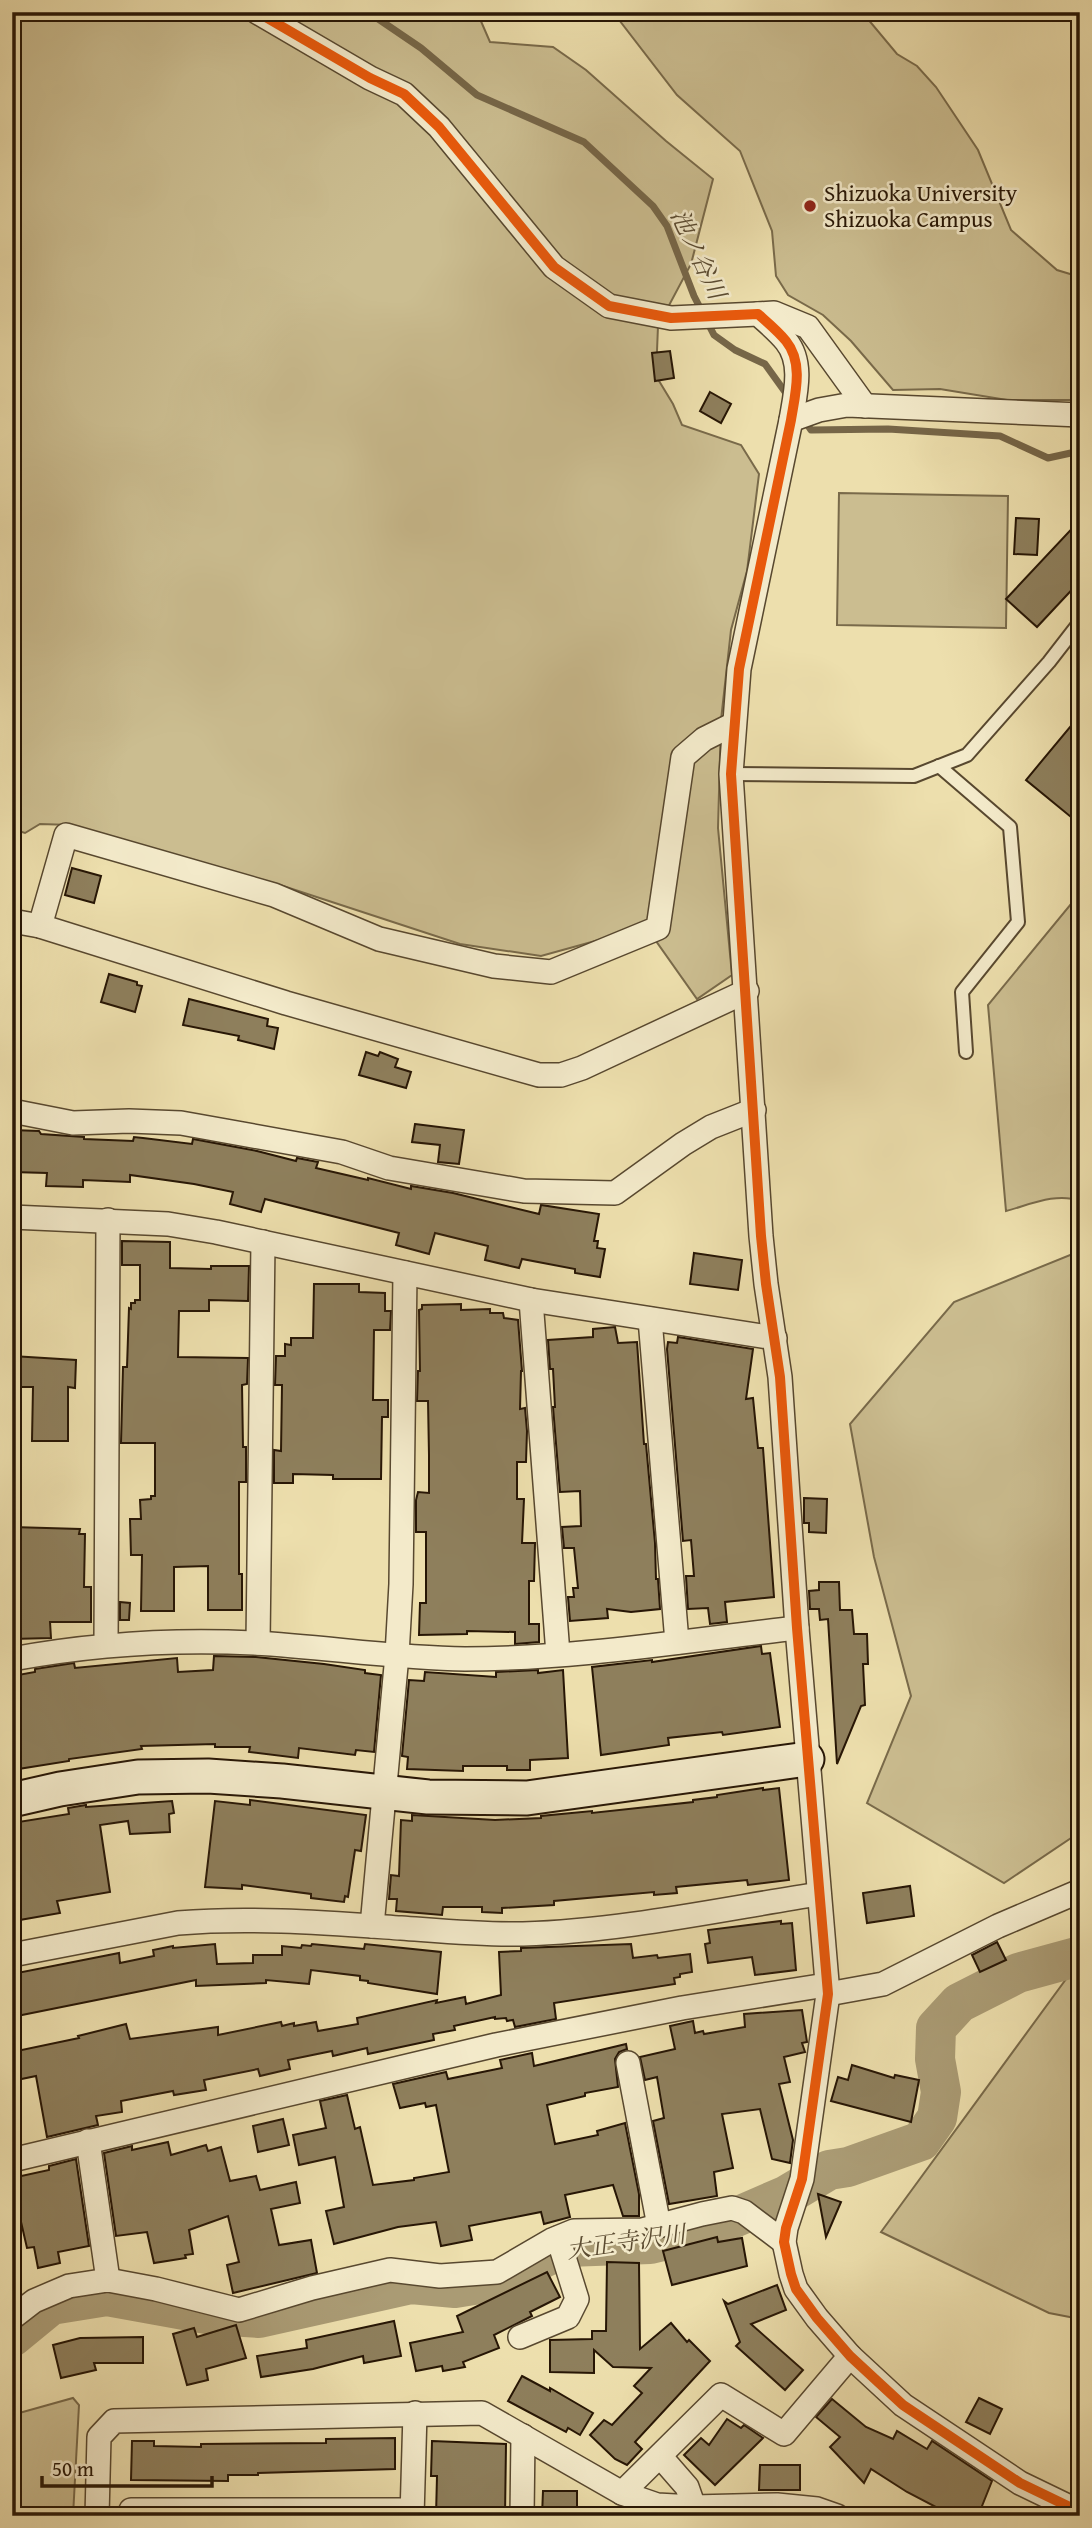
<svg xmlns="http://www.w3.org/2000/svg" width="1092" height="2528" viewBox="0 0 1092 2528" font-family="'Gentium Book Plus','Noto Serif JP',serif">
<rect width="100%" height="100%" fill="#eddfad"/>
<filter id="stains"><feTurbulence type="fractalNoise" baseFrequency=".00286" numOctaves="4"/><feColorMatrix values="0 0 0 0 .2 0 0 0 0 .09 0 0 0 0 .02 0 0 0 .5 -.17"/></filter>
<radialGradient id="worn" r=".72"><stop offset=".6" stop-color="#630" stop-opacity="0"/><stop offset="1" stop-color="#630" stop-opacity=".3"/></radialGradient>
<g fill="#cbbd90" stroke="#796a4a" stroke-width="2">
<polygon points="12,12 477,12 490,42 553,47 586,70 666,141 713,179 691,264 658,326 656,376 673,404 682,425 741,445 759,474 747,571 731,630 721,720 718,828 732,975 697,999 646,927 541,956 460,944 277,884 124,845 71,825 40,824 25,833 12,829"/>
<polygon points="613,12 862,12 897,54 917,66 936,87 978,150 1011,230 1057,270 1080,277 1080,400 1007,400 940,389 893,390 851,341 823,315 788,295 776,276 772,231 740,151 677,95"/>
<polygon points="839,493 1008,496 1006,628 837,625"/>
<path d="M1080,893V1201C1056,1192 1029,1205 1006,1211L988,1005Z"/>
<polygon points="1080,1251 1080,1832 1004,1883 867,1803 911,1696 874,1557 850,1424 954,1302"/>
<polygon points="1080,1960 1080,2319 1049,2313 881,2232"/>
<polygon points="73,2398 79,2405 73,2516 12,2516 12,2415"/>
</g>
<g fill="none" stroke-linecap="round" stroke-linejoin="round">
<g stroke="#766648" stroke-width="7">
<polyline points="368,12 421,48 477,95 584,142 653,206 667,226 694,296 714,335 735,350 765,364 788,396"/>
<polyline points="805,421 811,430 888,429 1000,436 1048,458 1080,451"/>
</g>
<polyline stroke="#aa9b74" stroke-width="40" points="12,2337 51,2305 107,2296 212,2315 259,2318 411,2284 455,2288 492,2282 567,2247 650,2244 704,2231 787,2195 829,2170 848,2167 921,2141 937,2118 941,2092 935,2059 936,2028 959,2003 1018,1973 1080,1956"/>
</g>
<g fill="#8e7f5c" stroke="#271605" stroke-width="2">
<polygon points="670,351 674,378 655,381 652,353"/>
<polygon points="710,392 731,404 721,423 700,411"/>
<polygon points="1016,518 1039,519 1037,555 1014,554"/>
<polygon points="1080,520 1080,581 1037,627 1006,599"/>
<polygon points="1080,715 1080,808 1071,817 1026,780"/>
<polygon points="72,868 101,876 94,903 65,895"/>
<polygon points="109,974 137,982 137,985 142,986 135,1012 101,1002"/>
<polygon points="189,999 268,1019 267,1026 278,1028 274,1049 238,1040 239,1036 183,1025"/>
<polygon points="366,1052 378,1056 380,1052 398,1059 395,1067 411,1072 406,1088 359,1075"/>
<polygon points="415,1124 464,1130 459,1164 438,1162 440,1145 412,1142"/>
<polygon points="12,1130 39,1131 41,1134 84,1137 84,1139 133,1141 134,1137 143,1138 192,1144 193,1139 257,1151 296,1161 297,1158 318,1162 316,1168 368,1180 368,1178 411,1189 411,1186 453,1193 539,1214 541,1205 599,1214 594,1241 598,1241 597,1248 605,1249 600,1277 575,1273 575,1269 522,1259 519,1268 485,1260 488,1246 435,1233 429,1254 396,1245 399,1233 265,1199 261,1212 230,1204 233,1192 194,1184 130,1175 130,1182 83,1180 83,1187 46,1186 47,1173 12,1172"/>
<polygon points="122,1241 170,1242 170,1268 211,1269 211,1266 249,1266 248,1301 209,1300 209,1311 179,1311 178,1357 248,1358 247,1384 242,1385 243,1447 246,1447 246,1482 239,1482 239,1574 242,1574 242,1610 208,1610 208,1566 174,1567 174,1611 141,1611 142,1555 131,1555 130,1519 141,1519 140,1500 151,1499 151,1496 155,1496 155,1443 121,1443 123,1367 127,1367 129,1308 131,1309 131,1303 135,1303 135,1300 140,1300 140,1265 122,1265"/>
<polygon points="694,1253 742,1260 738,1290 690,1284"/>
<polygon points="314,1284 359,1284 359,1292 385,1293 385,1311 391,1311 390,1330 374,1330 373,1400 388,1400 388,1417 382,1417 381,1479 333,1479 333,1475 293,1474 293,1483 274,1483 274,1450 281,1451 282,1385 275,1385 276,1356 285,1356 285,1344 291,1345 291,1338 313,1338"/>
<polygon points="461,1304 461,1310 490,1309 490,1313 503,1313 504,1318 518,1320 522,1371 521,1371 520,1409 525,1408 527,1431 526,1462 517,1462 517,1499 524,1499 522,1543 535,1543 534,1581 529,1581 529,1624 539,1624 539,1642 515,1644 515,1632 467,1631 467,1634 419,1635 420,1603 426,1603 426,1532 416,1532 416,1500 418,1492 429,1493 429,1455 428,1401 417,1401 418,1371 420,1371 419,1310 422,1309 422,1305"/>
<polygon points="615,1327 618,1343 637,1342 644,1444 646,1444 655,1543 656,1579 658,1579 660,1609 631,1612 607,1609 608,1618 570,1621 568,1597 574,1597 573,1588 578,1588 574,1548 564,1548 562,1527 581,1526 580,1491 560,1492 553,1407 555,1407 553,1369 550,1369 548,1340 593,1337 593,1329"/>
<polygon points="678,1337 753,1349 746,1399 753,1398 758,1448 763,1448 774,1597 725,1602 727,1622 710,1624 708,1608 688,1609 686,1576 694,1576 691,1540 683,1541 667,1349 668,1342 677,1343"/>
<polygon points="12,1356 76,1360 75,1388 68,1387 68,1441 32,1441 33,1387 12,1387"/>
<polygon points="804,1498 827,1499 826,1533 809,1532 809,1523 804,1523"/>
<polygon points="12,1527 80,1529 79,1534 85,1534 84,1587 91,1587 91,1622 50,1622 51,1638 12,1639"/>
<polygon points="819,1582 839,1582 840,1610 852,1610 854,1634 867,1634 868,1664 863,1664 865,1705 861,1706 837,1764 828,1619 820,1620 819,1609 810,1609 809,1591 819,1590"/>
<polygon points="120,1602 130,1603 129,1620 120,1620"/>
<polygon points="761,1646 762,1654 770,1653 780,1727 723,1735 722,1732 668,1738 669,1745 601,1755 592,1667 652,1660 652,1662"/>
<polygon points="214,1656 256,1657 324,1664 365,1670 365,1673 381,1675 374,1752 356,1750 355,1755 299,1748 298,1758 249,1752 250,1747 215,1747 215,1744 141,1746 142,1749 69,1759 69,1761 12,1770 12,1681 18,1680 18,1675 35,1672 35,1669 74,1663 75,1668 177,1658 178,1672 213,1670"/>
<polygon points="538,1670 538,1673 563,1670 568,1758 530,1760 530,1770 507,1770 507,1766 463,1766 463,1771 407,1769 408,1757 402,1756 409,1680 424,1681 425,1672 496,1677 496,1672"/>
<polygon points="763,1788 763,1790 779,1788 789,1880 748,1885 747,1880 676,1887 677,1893 654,1895 654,1892 554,1901 554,1905 502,1908 502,1913 482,1912 482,1907 443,1907 442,1915 396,1911 397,1899 389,1899 391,1875 399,1876 401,1820 412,1821 412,1815 495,1820 541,1818 541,1816 592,1811 592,1813 693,1802 693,1800 717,1797 717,1795"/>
<polygon points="250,1800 366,1815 361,1851 355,1850 348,1897 345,1896 344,1902 311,1898 311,1894 242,1885 242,1889 205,1887 215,1801 250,1805"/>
<polygon points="172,1801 174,1813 169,1814 170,1832 130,1834 128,1821 100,1825 110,1892 57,1901 60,1913 14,1921 12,1823 69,1814 68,1808 86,1805 86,1807"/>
<polygon points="910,1886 914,1916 867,1923 863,1893"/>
<polygon points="781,1921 781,1924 792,1923 796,1970 755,1975 752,1957 708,1963 705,1944 710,1943 708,1930"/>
<polygon points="997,1942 1006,1960 980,1972 972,1955"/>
<polygon points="215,1944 217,1964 253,1963 253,1955 282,1955 282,1946 301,1948 302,1945 311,1946 312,1944 364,1949 365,1944 441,1952 437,1994 368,1983 368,1981 360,1980 360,1976 311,1970 309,1984 266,1980 266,1983 196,1986 196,1980 12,2017 12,1974 119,1953 120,1963 154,1956 153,1950 173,1946 173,1948"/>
<polygon points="631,1944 633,1958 657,1955 658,1958 690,1954 692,1972 680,1974 680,1977 674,1978 675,1984 554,2003 556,2019 515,2027 513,2020 507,2021 506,2018 495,2019 495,2017 454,2026 455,2030 433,2034 434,2040 368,2054 367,2048 333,2056 332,2051 288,2060 290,2069 260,2076 258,2069 204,2080 206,2090 174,2095 173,2091 121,2101 122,2112 96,2116 98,2125 47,2137 36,2076 12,2081 12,2052 79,2038 78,2036 126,2024 130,2039 218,2027 218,2035 281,2022 282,2026 294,2023 294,2026 316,2022 318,2031 358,2024 357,2018 437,2000 436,2003 465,1997 466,2004 501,1995 499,1952 521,1951 521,1948"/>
<polygon points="802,2010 807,2042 802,2043 805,2052 784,2057 790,2082 779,2084 793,2140 790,2163 772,2159 760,2109 722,2114 733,2168 714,2172 717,2196 669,2204 653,2121 664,2118 657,2077 645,2080 640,2057 675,2049 670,2026 693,2021 695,2033 703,2031 704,2034 745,2027 744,2014"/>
<polygon points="626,2044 627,2049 619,2052 615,2059 618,2087 585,2093 585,2096 547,2105 555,2144 598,2135 597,2131 625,2123 639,2194 639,2216 623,2216 613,2185 565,2195 570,2217 544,2224 541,2212 469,2226 472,2240 441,2246 436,2222 398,2227 334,2244 326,2211 344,2207 335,2157 299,2165 293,2135 326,2128 320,2101 347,2095 355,2129 360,2127 373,2185 414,2180 414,2178 449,2172 436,2105 426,2107 425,2103 400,2108 393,2084 446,2072 448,2079 502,2068 500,2060 532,2053 534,2066"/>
<polygon points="852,2065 894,2078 895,2075 919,2080 911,2122 831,2101 838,2077 848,2080"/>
<polygon points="283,2119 289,2145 258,2152 253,2126"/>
<polygon points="168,2142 171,2155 206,2145 208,2151 221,2147 230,2181 256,2176 260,2190 296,2182 300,2203 271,2209 279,2245 311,2240 317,2273 233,2293 227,2265 239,2262 228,2216 189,2230 193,2254 185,2255 186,2258 154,2263 147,2232 116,2236 104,2153 132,2146 132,2150"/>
<polygon points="76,2159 89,2246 58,2252 60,2263 38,2268 34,2247 27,2248 21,2222 12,2224 12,2178 49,2170 49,2166"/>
<polygon points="818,2194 841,2202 826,2237"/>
<polygon points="717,2237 718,2242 742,2238 747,2266 672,2285 663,2251"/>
<polygon points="607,2262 639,2263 640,2349 671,2323 687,2342 689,2340 710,2361 635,2442 642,2449 627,2465 615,2459 590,2435 604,2420 612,2425 642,2393 634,2386 651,2368 613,2367 594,2350 594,2373 550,2372 550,2340 592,2339 592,2331 606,2331"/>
<polygon points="547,2272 560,2297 530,2312 532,2316 494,2335 499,2348 463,2362 465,2367 443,2371 442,2366 416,2371 410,2343 463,2332 457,2316"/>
<polygon points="777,2285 786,2310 751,2324 803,2370 785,2390 736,2346 740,2342 724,2301 728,2304"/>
<polygon points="394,2321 401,2356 364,2363 363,2356 313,2369 261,2377 257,2356 307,2348 306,2340"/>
<polygon points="236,2325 246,2358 206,2369 208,2380 187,2385 173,2334 194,2328 197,2337"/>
<polygon points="143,2337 143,2363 94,2363 96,2370 61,2378 53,2345 80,2338"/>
<polygon points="522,2376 550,2391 550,2388 593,2413 580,2435 568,2428 566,2432 508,2401"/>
<polygon points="979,2398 1002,2409 990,2434 966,2422"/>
<polygon points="832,2399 866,2427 893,2439 897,2431 927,2449 932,2441 992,2481 978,2516 953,2516 907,2492 871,2469 864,2483 830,2447 840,2437 816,2417"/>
<polygon points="727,2419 741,2428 744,2425 763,2438 715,2485 684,2455 701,2438 709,2445"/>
<polygon points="395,2438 395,2469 258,2473 258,2475 228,2475 228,2481 131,2480 132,2441 154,2441 154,2446 201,2447 201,2444 326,2443 326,2439"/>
<polygon points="432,2441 506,2444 505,2516 436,2516 437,2476 431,2476"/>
<polygon points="760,2465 800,2465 800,2490 759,2490"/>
<polygon points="543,2491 577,2491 577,2516 542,2516"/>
</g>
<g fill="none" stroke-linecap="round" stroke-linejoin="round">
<g stroke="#58482f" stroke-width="16">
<g id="lane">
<polyline points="939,766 1010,827 1018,922 962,992 966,1052"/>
<polyline points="731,774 914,776 967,755 1049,662 1080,622"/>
</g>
</g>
<g stroke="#58482f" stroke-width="26">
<g id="street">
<path d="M257,12L370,78L404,94L439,127L554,267L609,306L671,318L758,314C767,322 778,331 786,341C804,363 795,395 791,420L739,669L731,774L761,1236L766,1284L780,1377L797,1628L828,1994L802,2179L786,2228L784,2242L791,2274L796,2289L817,2318L850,2356L903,2405L1020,2483L1080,2512"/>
<polyline points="758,314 774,313 808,327 865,406"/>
<polyline points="791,420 819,410 847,405 1080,415"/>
<polyline points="12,921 40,926 286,1003 539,1075 561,1075 582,1068 747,991"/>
<polyline points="40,926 66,835 274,895 379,939 494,966 551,972 658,928 683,757 704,739 734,724"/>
<polyline points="12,1111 73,1123 129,1121 181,1123 342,1152 389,1168 524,1191 615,1193 683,1144 711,1127 754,1110"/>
<polyline points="12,1217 168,1224 216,1232 531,1300 775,1338"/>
<polyline points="531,1300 558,1654"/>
<polyline points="650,1319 677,1642"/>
<polyline points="258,1643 263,1242"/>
<polyline points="106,1645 108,1220"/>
<path d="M12,1659C93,1644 173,1639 254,1643C325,1647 395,1658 465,1659C573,1659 690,1640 797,1628"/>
<polyline points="372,1926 397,1655 401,1584 405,1273"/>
<path d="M12,1955L178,1923C252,1917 327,1923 401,1928C442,1931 483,1935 523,1934C622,1931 722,1909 819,1894"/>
<polyline points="828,1994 883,1984 998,1926 1080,1891"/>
<polyline points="628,2063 659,2226"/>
<polyline points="88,2141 108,2280"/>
<polyline points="12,2160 496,2045 682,2008 826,1985"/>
<polyline points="12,2318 34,2301 69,2286 108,2280 156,2289 239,2310 312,2288 390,2270 440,2276 497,2272 552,2240 574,2231 642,2230 702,2214 732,2208 744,2212 784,2242"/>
<polyline points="520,2337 568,2317 577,2299 558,2238"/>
<polyline points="660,2456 687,2487 694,2507"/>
<polyline points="622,2493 721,2395 784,2434 850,2356"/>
<polyline points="97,2516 99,2437 114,2421 482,2413 622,2493 657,2505 694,2507 777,2505 817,2509 837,2516"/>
<polyline points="132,2516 131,2510 412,2510"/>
<polyline points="412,2516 415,2413"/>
<polyline points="522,2516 523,2436"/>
</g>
</g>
<g stroke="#271605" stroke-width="37">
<polyline id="secondary" points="12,1800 60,1789 138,1777 208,1776 282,1781 428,1797 527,1798 807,1759"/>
</g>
<use href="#lane" stroke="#f3eaca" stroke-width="12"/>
<use href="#street" stroke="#f3eaca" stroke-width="23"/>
<use href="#secondary" stroke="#f3eaca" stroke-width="33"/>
<g stroke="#f3eaca" stroke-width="15">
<path id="cycleway" d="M257,12L370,78L404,94L439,127L554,267L609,306L671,318L758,314C767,322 778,331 786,341C804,363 795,395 791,420L739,669L731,774L761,1236L766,1284L780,1377L797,1628L828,1994L802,2179L786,2228L784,2242L791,2274L796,2289L817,2318L850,2356L903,2405L1020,2483L1080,2512"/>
</g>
<use href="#cycleway" stroke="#e8590c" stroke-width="10"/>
</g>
<circle fill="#8f2418" stroke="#f3eaca" stroke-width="2.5" cx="810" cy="206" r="7"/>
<g text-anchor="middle" stroke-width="5" stroke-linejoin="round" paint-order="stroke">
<g font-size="23" fill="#271605" stroke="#f3eaca" text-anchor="start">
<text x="824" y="201">Shizuoka University<tspan x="824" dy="26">Shizuoka Campus</tspan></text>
</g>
<g font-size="24" font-style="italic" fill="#5b4b31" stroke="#f3eaca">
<text transform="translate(698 254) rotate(65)" y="8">池ノ谷川</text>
<text transform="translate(626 2242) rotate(-8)" y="8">大正寺沢川</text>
</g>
</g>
<rect width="1092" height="2528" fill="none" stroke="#eddfad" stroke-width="42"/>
<rect x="14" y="14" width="1064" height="2500" fill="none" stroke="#271605" stroke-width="3.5"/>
<rect x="21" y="21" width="1050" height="2486" fill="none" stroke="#271605" stroke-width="2"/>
<path d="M42 2476v10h170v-10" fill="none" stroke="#271605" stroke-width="3.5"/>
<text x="52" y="2476" font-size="21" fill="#271605" stroke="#f3eaca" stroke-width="5" paint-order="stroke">50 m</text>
<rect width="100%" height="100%" filter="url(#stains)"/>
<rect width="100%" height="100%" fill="url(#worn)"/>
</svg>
